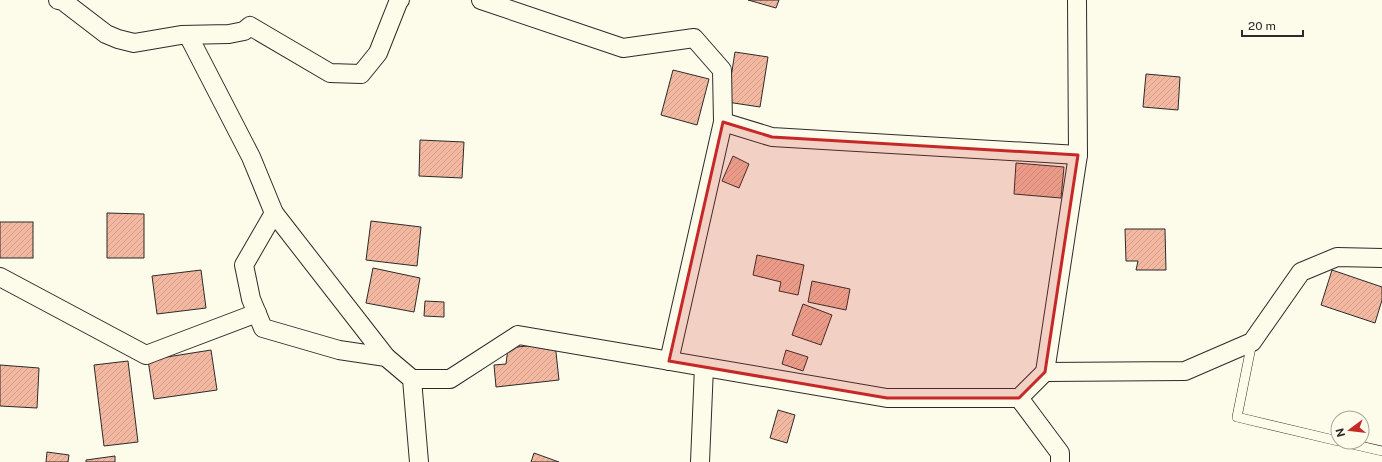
<svg xmlns="http://www.w3.org/2000/svg" width="1382" height="462" viewBox="0 0 1382 462" font-family="'Public Sans',sans-serif">
<defs>
<pattern id="building-hatch" width="6" height="6" patternUnits="userSpaceOnUse"><rect width="6" height="6" fill="#f2b8a0"/><path d="M-1 1l2-2M0 6l6-6M5 7l2-2" fill="none" stroke="#d09e8a"/></pattern>
</defs>
<rect width="100%" height="100%" fill="#fdfbea"/>
<g fill="url(#building-hatch)" stroke="#2b2b2b">
<polygon points="748,0 779,0 776,8"/>
<polygon points="735,52 768,57 760,107 727,102"/>
<polygon points="673,70 709,79 697,125 661,115"/>
<polygon points="1146,74 1180,77 1178,110 1143,107"/>
<polygon points="420,140 464,142 462,178 419,176"/>
<polygon points="733,156 749,164 739,188 722,181"/>
<polygon points="1016,163 1064,167 1061,198 1014,194"/>
<polygon points="107,213 144,214 144,258 107,258"/>
<polygon points="371,221 421,227 417,266 366,260"/>
<rect x="0" y="222" width="33" height="36"/>
<polygon points="1125,229 1165,229 1166,270 1136,270 1138,261 1126,261"/>
<polygon points="757,255 804,265 798,295 779,291 781,282 753,275"/>
<polygon points="373,268 420,278 414,312 366,303"/>
<polygon points="201,270 206,308 157,314 152,276"/>
<polygon points="1332,270 1382,287 1382,300 1375,323 1321,305"/>
<polygon points="812,281 850,289 846,310 808,302"/>
<polygon points="425,301 444,302 444,317 424,316"/>
<polygon points="803,304 832,315 821,345 792,335"/>
<polygon points="555,343 559,380 496,387 494,365 506,364 508,348"/>
<polygon points="211,350 217,390 154,399 148,360"/>
<polygon points="786,350 808,357 803,371 782,364"/>
<polygon points="128,361 138,442 104,446 94,365"/>
<polygon points="0,365 39,368 37,408 0,406"/>
<polygon points="778,410 795,415 787,443 770,438"/>
<polygon points="47,452 69,455 68,462 46,462"/>
<polygon points="534,453 559,462 531,462"/>
<polygon points="115,456 115,462 86,462 86,460"/>
</g>
<g fill="none" stroke-linecap="round" stroke-linejoin="round">
<g stroke="#2b2b2b" stroke-width="10">
<g id="service">
<polyline points="1252,342 1237,417 1338,441"/>
<polyline points="1343,442 1382,451"/>
</g>
</g>
<g stroke="#2b2b2b" stroke-width="20">
<g id="minor">
<polyline points="58,0 63,1 106,34 118,39 134,43 181,35 229,34 244,31 250,26 330,73 361,74 378,53 399,0 400,0"/>
<polyline points="481,0 623,48 694,38 722,70 723,122 669,361"/>
<polyline points="188,35 251,157 274,213 244,265 251,299 263,328 339,350 386,357 412,379 419,462"/>
<polyline points="723,122 772,137 1078,155"/>
<polyline points="274,213 386,357"/>
<polyline points="0,277 146,355 257,313"/>
<polyline points="1045,372 1078,155 1077,0"/>
<polyline points="412,379 450,379 518,335 887,398 1019,398 1045,372 1185,371 1252,342 1301,272 1337,257 1382,258"/>
<polyline points="1019,398 1060,453 1060,462"/>
<polyline points="700,462 704,367"/>
</g>
</g>
<use href="#service" stroke="#fdfbea" stroke-width="9"/>
<use href="#minor" stroke="#fdfbea" stroke-width="18"/>
</g>
<path fill="#c62828" fill-opacity="0.2" stroke="#c62828" stroke-width="3" stroke-linejoin="round" d="M723,122L772,137L1078,155L1045,372L1019,398H887L669,361Z"/>
<g transform="translate(1350 430) rotate(255)"><circle r="19" fill="#fdfbea" stroke="#a9a89e"/>
<path d="M0-3L7 15L0 10L-7 15Z" fill="#c62828"/>
<text y="-6" font-size="11" font-weight="bold" text-anchor="middle" fill="#2b2b2b">N</text>
</g>
<path d="M1242 30v6h61v-6" fill="none" stroke="#2b2b2b" stroke-width="2"/>
<text x="1248" y="30" font-size="12" fill="#2b2b2b" stroke="#fdfbea" stroke-width="3" paint-order="stroke">20 m</text>
</svg>
